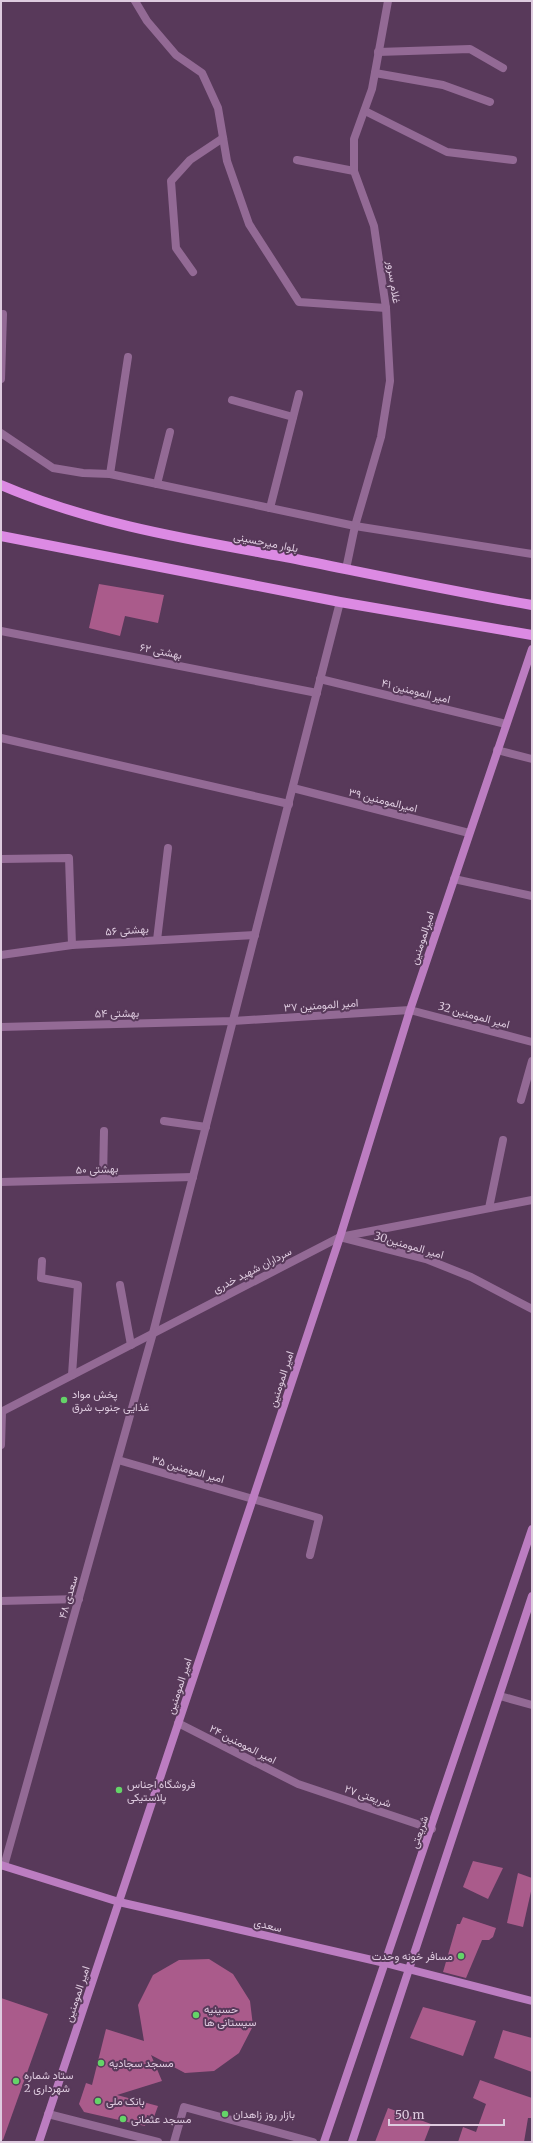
<svg xmlns="http://www.w3.org/2000/svg" width="533" height="2143" viewBox="0 0 533 2143" font-family="Merriweather,Vazirmatn,serif">
<rect width="100%" height="100%" fill="#58395a"/>
<g fill="#aa5b8b">
<polygon points="99,584 164,595 158,623 125,616 120,636 89,628"/>
<polygon points="473,1861 503,1868 488,1899 463,1887"/>
<polygon points="518,1873 532,1878 532,1887 523,1927 507,1923"/>
<polygon points="463,1917 496,1928 493,1937 489,1940 482,1940 466,1978 443,1972 457,1924 460,1924"/>
<polygon points="209,1959 233,1974 250,2001 253,2026 239,2053 214,2071 185,2073 151,2055 162,2081 117,2095 158,2106 154,2117 147,2115 145,2126 84,2112 79,2104 86,2083 92,2085 106,2029 144,2041 138,2005 153,1975 179,1960"/>
<polygon points="1,1998 48,2014 3,2140 1,2139"/>
<polygon points="423,2007 476,2021 463,2056 410,2038"/>
<polygon points="503,2030 532,2038 532,2072 494,2058"/>
<polygon points="480,2080 532,2098 532,2118 528,2118 524,2142 458,2142 463,2127 476,2132 486,2104 473,2098"/>
<polygon points="388,2108 431,2124 424,2142 375,2142"/>
</g>
<g fill="none" stroke-linecap="round" stroke-linejoin="round">
<g stroke="#936a95" stroke-width="8">
<polyline points="193,272 176,248 171,181 190,160 223,138"/>
<polyline points="1,738 289,804"/>
</g>
<g stroke="#936a95" stroke-width="8">
<polyline points="48,2114 158,2142"/>
<polyline points="174,2142 184,2107 313,2142"/>
</g>
<g stroke="#936a95" stroke-width="8">
<polyline points="135,1 147,21 176,55 202,73 218,108 227,161 249,224 299,302 386,308"/>
<polyline points="378,52 470,49 503,68"/>
<polyline points="375,73 443,85 490,102"/>
<polyline points="365,111 447,152 513,160"/>
<polyline points="297,160 354,171"/>
<polyline points="1,379 3,314"/>
<polyline points="232,400 293,417"/>
<polyline points="1,433 53,468 83,473 110,474 355,526 532,554"/>
<polyline points="110,474 128,357"/>
<polyline points="157,484 170,432"/>
<polyline points="270,508 299,394"/>
<polyline points="346,569 355,526 381,437 390,381 386,308 374,226 354,171 354,139 372,89 388,1"/>
<polyline points="1,631 317,693"/>
<polyline points="320,679 506,724"/>
<polyline points="497,750 532,759"/>
<polyline points="293,788 469,833"/>
<polyline points="1,859 69,858 72,945"/>
<polyline points="454,879 532,896"/>
<polyline points="157,940 168,848"/>
<polyline points="1,955 72,945 255,935"/>
<polyline points="1,1027 233,1021 410,1010 532,1042"/>
<polyline points="521,1100 532,1061"/>
<polyline points="164,1121 206,1127"/>
<polyline points="103,1179 104,1131"/>
<polyline points="1,1182 193,1177"/>
<polyline points="489,1208 503,1140"/>
<polyline points="340,1237 426,1259 471,1277 532,1309"/>
<polyline points="42,1261 41,1278 78,1285 72,1375"/>
<polyline points="120,1285 131,1345"/>
<polyline points="1,1445 2,1412"/>
<polyline points="118,1460 319,1518 310,1555"/>
<polyline points="1,1601 79,1599"/>
<polyline points="500,1696 532,1705"/>
<polyline points="178,1723 298,1784 432,1829"/>
<polyline points="4,1866 153,1333 340,602"/>
</g>
<polyline stroke="#936a95" stroke-width="8" points="1,1412 340,1237 532,1200"/>
<g stroke="#bc7dc1" stroke-width="8">
<polyline points="1,1865 119,1902 385,1963 532,2001"/>
<polyline points="39,2142 340,1237 410,1010 532,649"/>
<polyline points="324,2142 532,1529"/>
<polyline points="352,2142 532,1596"/>
</g>
<g stroke="#dc8ae3" stroke-width="10">
<path d="M1,485C94,525 192,540 291,558C371,574 451,591 532,605"/>
<polyline points="1,536 340,602 532,635"/>
</g>
</g>
<g fill="#64d468" stroke="#58395a" stroke-width="1.5">
<circle cx="64" cy="1400" r="4"/>
<circle cx="119" cy="1790" r="4"/>
<circle cx="461" cy="1956" r="4"/>
<circle cx="196" cy="2015" r="4"/>
<circle cx="101" cy="2063" r="4"/>
<circle cx="16" cy="2081" r="4"/>
<circle cx="98" cy="2101" r="4"/>
<circle cx="225" cy="2114" r="4"/>
<circle cx="123" cy="2119" r="4"/>
</g>
<g text-anchor="middle" stroke-width="4" stroke-linejoin="round" paint-order="stroke">
<g font-size="11" fill="#decbdf" stroke="#58395a">
<text transform="translate(394 282) rotate(82)" y="4">غلام سرور</text>
<text transform="translate(266 542) rotate(11)" y="4">بلوار میرحسینی</text>
<text transform="translate(161 651) rotate(11)" y="4">بهشتی ۶۲</text>
<text transform="translate(416 691) rotate(14)" y="4">امیر المومنین ۴۱</text>
<text transform="translate(383 800) rotate(14)" y="4">امیرالمومنین ۳۹</text>
<text transform="translate(127 930) rotate(-4)" y="4">بهشتی ۵۶</text>
<text transform="translate(422 938) rotate(-72)" y="4">امیرالمومنین</text>
<text transform="translate(321 1005) rotate(-4)" y="4">امیر المومنین ۳۷</text>
<text transform="translate(117 1013) rotate(-1)" y="4">بهشتی ۵۴</text>
<text transform="translate(474 1015) rotate(15)" y="4">امیر المومنین 32</text>
<text transform="translate(97 1169) rotate(-2)" y="4">بهشتی ۵۰</text>
<text transform="translate(409 1245) rotate(16)" y="4">امیر المومنین30</text>
<text transform="translate(252 1270) rotate(-27)" y="4">سرداران شهید خدری</text>
<text transform="translate(281 1379) rotate(-72)" y="4">امیر المومنین</text>
<text transform="translate(188 1469) rotate(16)" y="4">امیر المومنین ۳۵</text>
<text transform="translate(68 1597) rotate(-74)" y="4">سعدی ۴۸</text>
<text transform="translate(179 1686) rotate(-72)" y="4">امیر المومنین</text>
<text transform="translate(243 1744) rotate(27)" y="4">امیر المومنین ۲۴</text>
<text transform="translate(368 1796) rotate(19)" y="4">شریعتی ۲۷</text>
<text transform="translate(419 1832) rotate(-71)" y="4">شریعتی</text>
<text transform="translate(268 1925) rotate(13)" y="4">سعدی</text>
<text transform="translate(77 1994) rotate(-72)" y="4">امیر المومنین</text>
</g>
<g font-size="11" fill="#decbdf" stroke="#58395a" text-anchor="start">
<text x="72" y="1398">پخش مواد<tspan x="72" dy="13">غذایی جنوب شرق</tspan></text>
<text x="127" y="1788">فروشگاه اجناس<tspan x="127" dy="13">پلاستیکی</tspan></text>
<text x="453" y="1960" text-anchor="end">مسافر خونه وحدت</text>
<text x="204" y="2013">حسینیه<tspan x="204" dy="13">سیستانی ها</tspan></text>
<text x="109" y="2067">مسجد سجادیه</text>
<text x="24" y="2079">ستاد شماره<tspan x="24" dy="13">2 شهرداری</tspan></text>
<text x="106" y="2105">بانک ملی</text>
<text x="233" y="2118">بازار روز زاهدان</text>
<text x="131" y="2123">مسجد عثمانی</text>
</g>
</g>
<rect width="533" height="2143" fill="none" stroke="#decbdf" stroke-width="4"/>
<path d="M389 2119v6h115v-6" fill="none" stroke="#decbdf" stroke-width="2"/>
<text x="395" y="2119" font-size="12" fill="#decbdf" stroke="#58395a" stroke-width="3" paint-order="stroke">50 m</text>
</svg>
